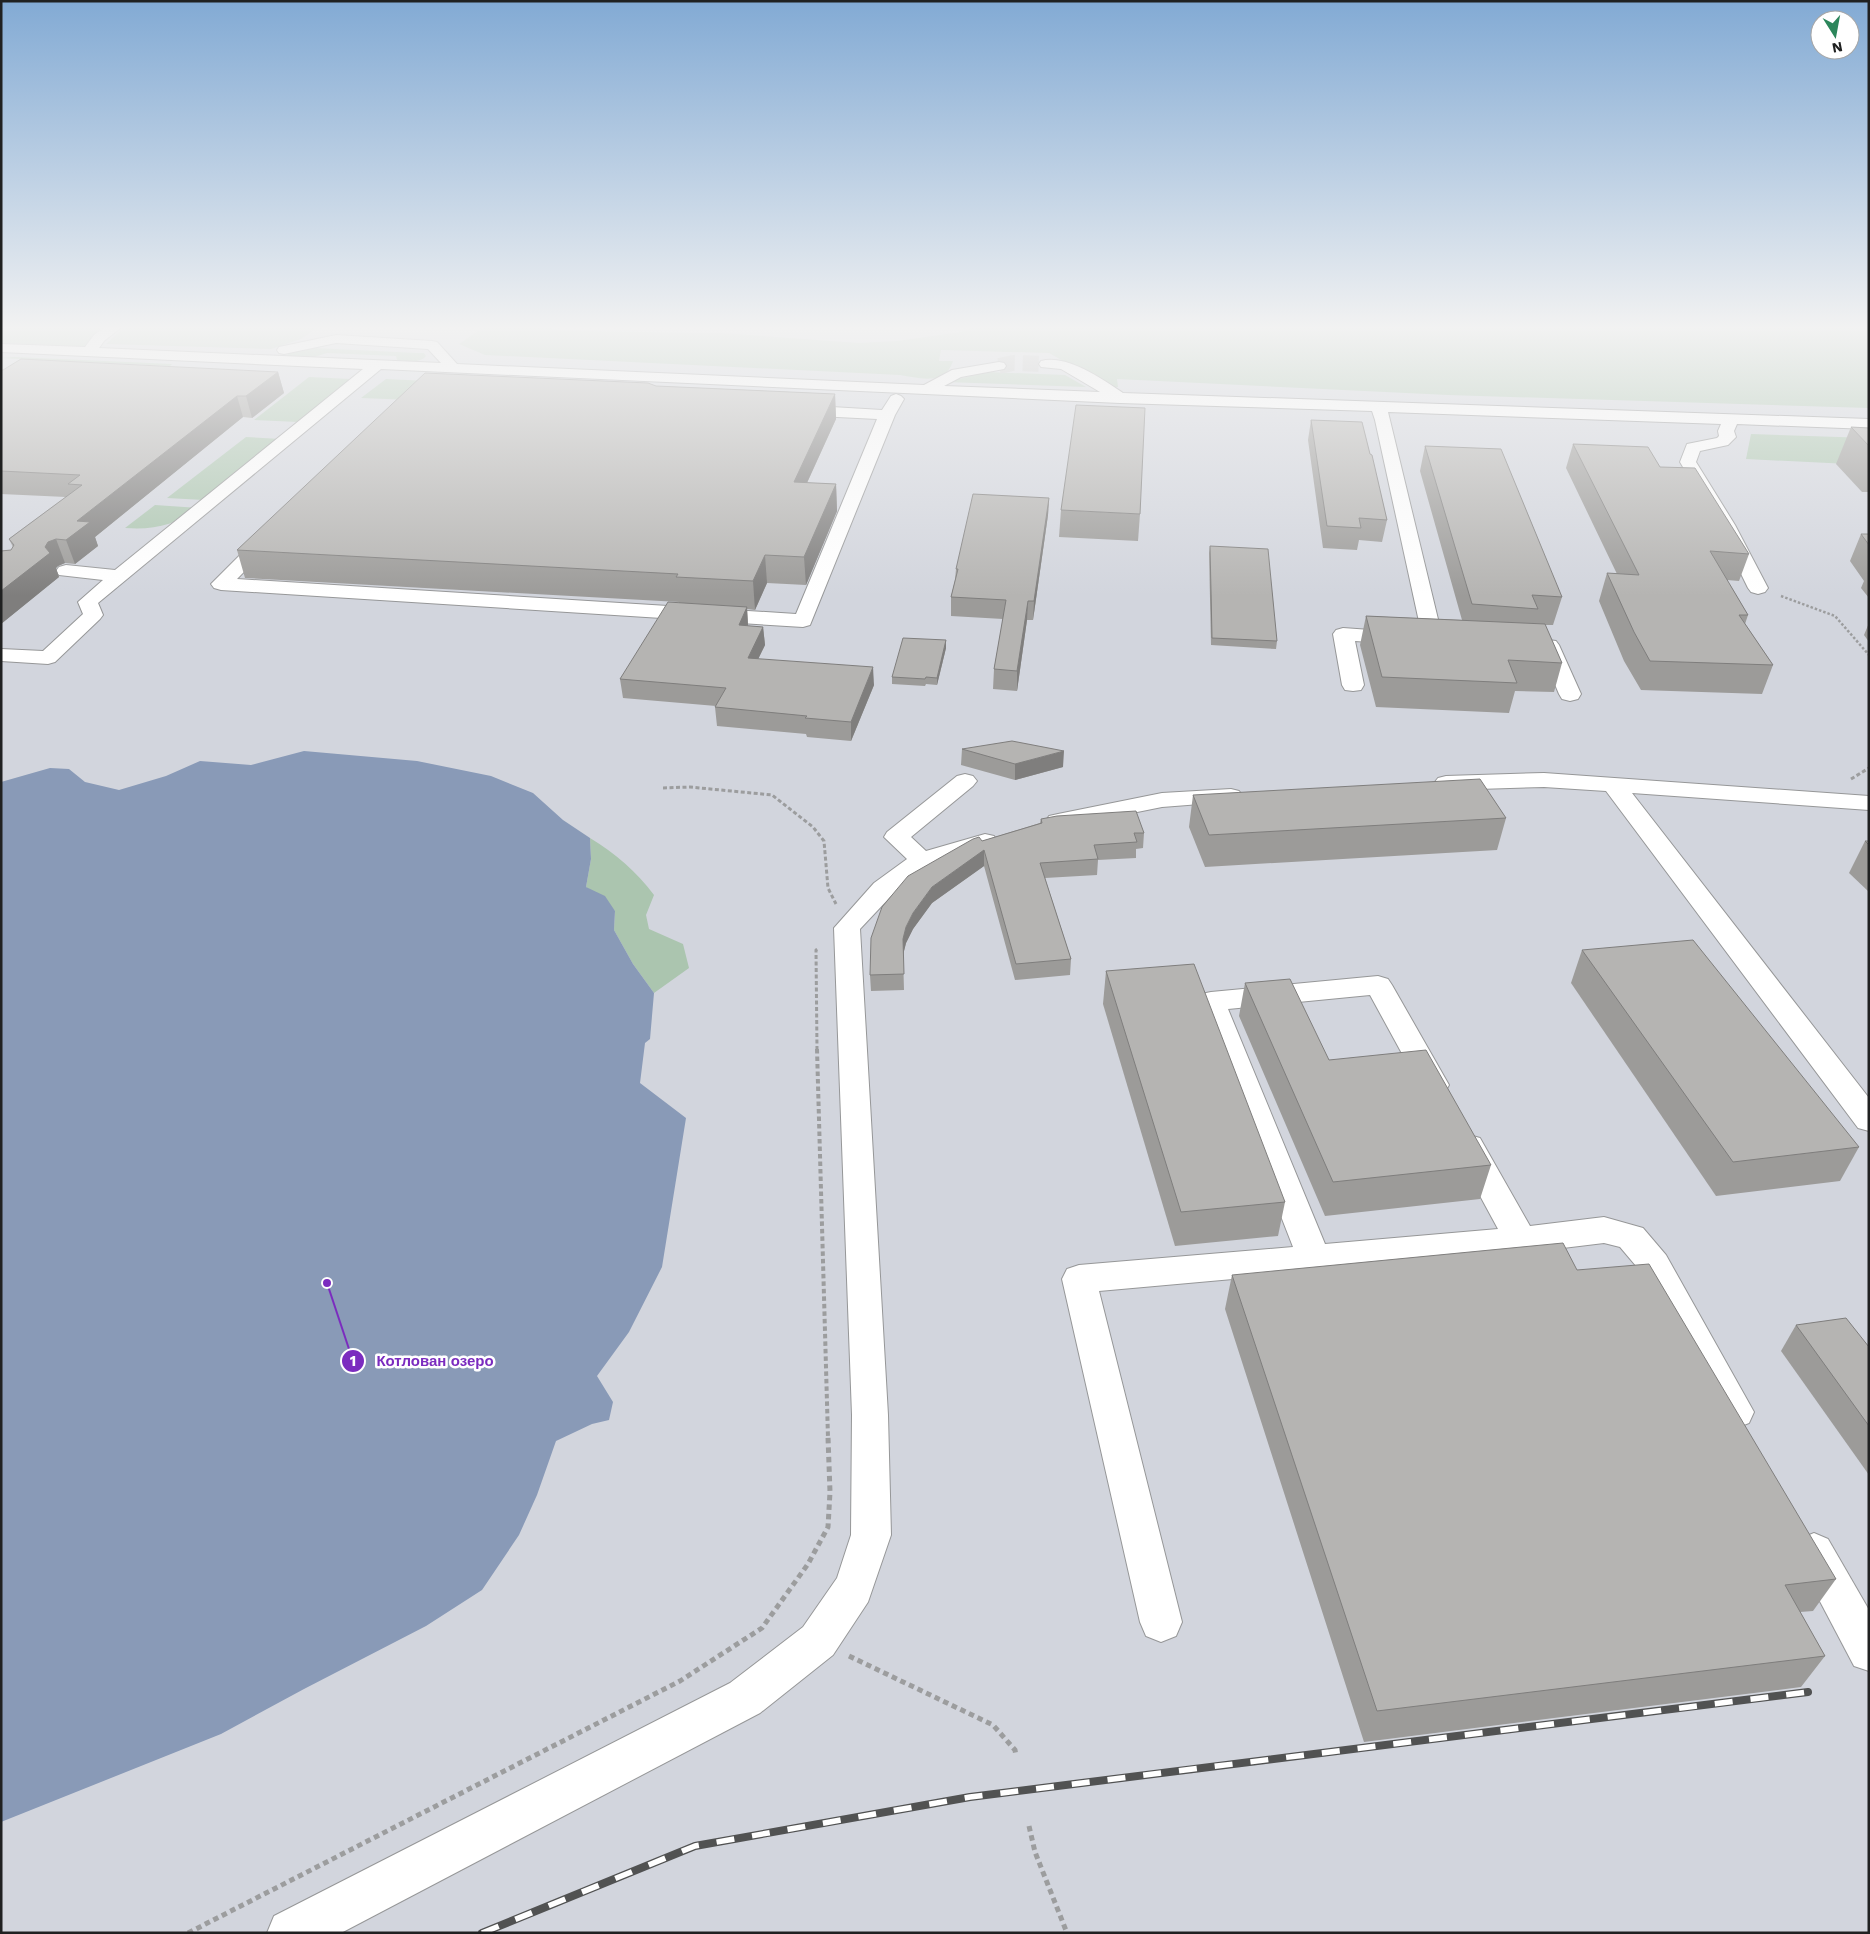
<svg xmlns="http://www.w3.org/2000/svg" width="1870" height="1934" viewBox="0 0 1870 1934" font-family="'Work Sans',sans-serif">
<rect width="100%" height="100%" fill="#e1e1e3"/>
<rect fill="#d2d5dd" x="1" y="325" width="1868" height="1608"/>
<g fill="#abc5af">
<polygon points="1,325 111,325 94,336 85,346 79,346 1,343"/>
<polygon points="127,325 322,325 301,339 271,349 106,344"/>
<path d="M487,325H529L566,331L721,333L859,343L897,341L961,332L978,325H1869V408L1448,395L1117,379L1118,387H1109L1049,353L941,350L939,361H953C945,386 920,378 900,375L485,355L459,344Z"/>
<path d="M315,348L417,353H424L426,356C419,364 407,361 397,360L396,356L327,353L314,357H287L288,353Z"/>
<polygon points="14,357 172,364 170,366 1,358"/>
<polygon points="988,372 1065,375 1086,387 946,382"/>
<polygon points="309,377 350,379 298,422 254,420"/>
<polygon points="386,379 427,381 411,400 361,398"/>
<polygon points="1751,434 1869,438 1869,465 1746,459"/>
<polygon points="246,437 281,439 204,500 167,498"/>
<path d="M155,505L199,508C175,525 155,530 125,528Z"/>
<path d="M590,838C616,854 636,871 654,895L646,915L649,929L683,944L689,968L654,993L633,964L614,930L615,911L586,887L591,859Z"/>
</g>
<polygon fill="#899ab7" points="304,751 417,761 491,776 533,793 563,820 590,838 591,859 586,887 605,896 615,911 614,930 633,964 654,993 650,1039 645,1043 640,1083 686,1118 662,1267 629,1332 597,1376 613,1402 609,1420 592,1424 556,1441 537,1495 519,1535 482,1590 426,1626 304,1689 221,1734 1,1822 1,782 50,768 69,769 85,782 119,790 166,776 200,761 251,765"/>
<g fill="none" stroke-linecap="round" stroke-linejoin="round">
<polyline stroke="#babbbc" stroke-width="16" stroke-dasharray="16 8" stroke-linecap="butt" points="999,366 1013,363 1046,364"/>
<g stroke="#969798" stroke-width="2">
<g id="minor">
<path d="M108,325H124L104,341L99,348L441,363L428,349L336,343L284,354L279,353L277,350L279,347L336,335L432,341L437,342L457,364L924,385L952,370L999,362L1004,363L1006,366L1004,369L961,377L944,386L1100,392L1061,369L1041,367L1039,364L1041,361C1067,354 1102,379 1123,393L1869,419V429L1737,424L1734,431L1736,437L1728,445L1700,451L1696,462L1735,525L1768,588L1765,592L1758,594L1751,592L1748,588L1717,525L1680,462L1687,444L1717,438L1719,436L1718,431L1721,424L1388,412L1443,640L1440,644L1433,646L1426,644L1423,640L1375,420L1372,411L1120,403L381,369L98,603L103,615L100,619L55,662L48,664L1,661V649L43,651L83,614L78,602L103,580L59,575L56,571L59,567L66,565L115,570L363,369L1,352V344L85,347L94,335Z"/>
<polygon points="896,394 901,396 904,399 895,415 810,625 803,627 221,590 214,588 211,584 261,534 268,532 275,534 277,538 237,579 796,614 877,419 798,415 792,413 790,410 792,407 798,405 882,410 891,396"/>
<polygon points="1343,628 1398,632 1405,634 1408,638 1405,642 1398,644 1355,641 1364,685 1361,690 1353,691 1345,690 1342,685 1333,634 1336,630"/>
<polygon points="1541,639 1556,641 1559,645 1581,694 1578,699 1570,701 1562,699 1559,694 1541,651 1534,649 1531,645 1534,641"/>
<polygon points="1544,773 1869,796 1869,810 1632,793 1869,1098 1869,1131 1858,1128 1606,791 1544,787 1446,790 1438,788 1434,783 1438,778 1446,776"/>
<polygon points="965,774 973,776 977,781 973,786 911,837 926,851 985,834 994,836 997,841 994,846 931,865 892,895 860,929 888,1415 891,1535 868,1602 833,1655 760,1713 341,1933 267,1933 274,1916 730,1683 803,1627 837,1578 851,1535 852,1415 834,928 874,883 907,859 884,837 887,832 957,776"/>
<polygon points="1231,789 1239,791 1243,796 1239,801 1162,807 1058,828 1049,826 1046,821 1049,816 1058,814 1162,793"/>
<polygon points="1378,976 1388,979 1392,985 1449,1085 1445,1092 1434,1096 1423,1092 1370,995 1228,1009 1325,1244 1498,1229 1453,1146 1458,1138 1469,1135 1480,1138 1530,1226 1604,1217 1643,1228 1666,1255 1754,1412 1749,1423 1736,1428 1723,1423 1642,1273 1620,1247 1604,1243 1521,1253 1099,1291 1182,1622 1176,1636 1161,1642 1146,1636 1140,1622 1062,1279 1067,1269 1079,1265 1293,1247 1197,1001 1201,994 1211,992"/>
<polygon points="1814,1533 1828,1539 1869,1610 1869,1671 1854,1666 1794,1552 1800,1539"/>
</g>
</g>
<polyline stroke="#9c9d9e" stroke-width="2.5" stroke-dasharray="2.5 2" stroke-linecap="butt" points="1781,596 1835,616 1869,655"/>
<g stroke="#9c9d9e" stroke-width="3" stroke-dasharray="4 2.5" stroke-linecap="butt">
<polyline points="1851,779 1869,768"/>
<polyline points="663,788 690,787 772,795 813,827 824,841 828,888 836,904"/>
<polyline points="817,1050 816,950 819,948"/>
</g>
<polyline stroke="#9c9d9e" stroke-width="4" stroke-dasharray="4.5 3" stroke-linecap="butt" points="817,1049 828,1438"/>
<g stroke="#9c9d9e" stroke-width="5" stroke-dasharray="5.5 4" stroke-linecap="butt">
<polyline points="849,1656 993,1725 1015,1750 1016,1756"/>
<polyline points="1029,1826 1035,1852 1067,1933"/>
<polyline points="188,1933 680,1681 762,1628 808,1564 828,1527 830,1492 828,1437"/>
</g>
<use href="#minor" fill="#fff" fill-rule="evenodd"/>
<g stroke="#515252" stroke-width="8">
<polyline id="rail" points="482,1933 695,1846 970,1797 1808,1692"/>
</g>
<use href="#rail" stroke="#fff" stroke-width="5.5" stroke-dasharray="18" stroke-linecap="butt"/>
</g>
<g fill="#9c9b99">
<polygon points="1,370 278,372 284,393 252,418 243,417 95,537 98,546 75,564 65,563 58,566 56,568 59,577 1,624 1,551 11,550 13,547 9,539 66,497 1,494"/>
<polygon points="656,386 835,394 836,419 807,483 836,484 837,511 806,585 767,583 755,610 747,609 748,626 763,627 765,645 758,659 874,685 851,741 807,737 806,734 717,726 715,707 716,706 623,698 620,679 679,603 679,602 245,578 237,550"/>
<polygon points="1311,420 1370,454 1387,520 1382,542 1359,540 1357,550 1323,548 1308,440"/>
<polygon points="1851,427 1869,428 1869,492 1862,492 1836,464"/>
<polygon points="1573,444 1660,467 1749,554 1739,581 1727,580 1748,615 1745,624 1773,665 1762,694 1641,690 1624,661 1599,601 1607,573 1617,574 1566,468"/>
<polygon points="1425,446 1562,597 1553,625 1545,625 1562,663 1554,692 1515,691 1509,713 1376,707 1360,645 1366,616 1462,620 1420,471"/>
<polygon points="1049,498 1048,515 1033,620 1027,620 1017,691 993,689 994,669 1003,619 951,616 951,597 955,580 956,569"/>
<polygon points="1061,510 1140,514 1138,541 1059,537"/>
<polygon points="1861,534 1869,534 1869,598 1861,588 1864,581 1850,561"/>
<polygon points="1210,546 1277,641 1276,649 1211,645 1209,553"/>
<polygon points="1869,623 1869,642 1864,635"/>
<polygon points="946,640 946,648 937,685 926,684 925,686 892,684 892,677"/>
<polygon points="962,749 1063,767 1015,780 961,765"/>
<polygon points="1193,795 1506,818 1497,850 1205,867 1189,827"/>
<polygon points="1041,819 1144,833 1143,848 1136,849 1136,858 1098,860 1097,875 1045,878 1071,959 1070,975 1015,980 984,866 932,903 913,929 906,943 903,955 904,990 871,991 870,975 982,841 1040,823"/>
<polygon points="1865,841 1869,841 1869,892 1849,873"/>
<polygon points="1582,950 1859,1147 1840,1181 1716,1196 1571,983"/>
<polygon points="1106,971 1285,1202 1278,1236 1175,1246 1103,1004"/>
<polygon points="1245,983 1329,1060 1491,1165 1480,1199 1325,1216 1239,1016"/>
<polygon points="1577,1270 1836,1579 1813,1611 1800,1612 1825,1656 1801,1687 1364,1742 1225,1309 1232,1275"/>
<polygon points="1796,1325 1869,1347 1869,1475 1781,1351"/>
</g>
<g fill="#7f7e7d">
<polygon points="278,372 284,393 252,418 246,396"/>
<polygon points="835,394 836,419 795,509 794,482"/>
<polygon points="237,396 243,417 95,537 98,546 75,564 66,540 77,521"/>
<polygon points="836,484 837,511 806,585 804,557"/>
<polygon points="1049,498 1048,515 1033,620 1034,601"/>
<polygon points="56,539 65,563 58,566 56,568 59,577 1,624 1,591 45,547 48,542"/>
<polygon points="765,555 767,583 755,610 753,581"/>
<polygon points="1028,601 1027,620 1017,691 1017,671"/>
<polygon points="747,607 748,625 740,643 739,625"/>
<polygon points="763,627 765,645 750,676 748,658"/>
<polygon points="946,640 946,648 937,685 937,678"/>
<polygon points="873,667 874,685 851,741 851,722"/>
<polygon points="1064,751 1063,767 1015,780 1015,764"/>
<polygon points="984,850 984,866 932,903 913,929 906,943 903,955 903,939 906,927 913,913 932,887"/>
</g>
<g fill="#b5b4b2" stroke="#7f7e7d">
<polygon points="21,359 278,372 246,396 237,396 77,521 90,522 66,540 56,539 48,542 45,547 50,553 1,591 1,551 11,550 14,545 9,539 82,485 68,484 80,475 1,471 1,370 3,370"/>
<polygon points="425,373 648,383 656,386 835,394 794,482 836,484 804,557 765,555 753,581 676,577 678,574 237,550"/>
<polygon points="1076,405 1145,408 1140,514 1061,510"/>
<polygon points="1311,420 1362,422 1370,454 1372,455 1387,520 1359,518 1361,528 1327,526"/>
<polygon points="1851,427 1869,428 1869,446"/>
<polygon points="1573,444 1648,447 1660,467 1695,468 1749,554 1710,551 1748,615 1739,615 1773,665 1650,661 1634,632 1607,573 1639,575"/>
<polygon points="1425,446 1501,449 1562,597 1532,595 1538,609 1472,604"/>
<polygon points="973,494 1049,498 1034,601 1028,601 1017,671 994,669 1006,600 951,597 958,569 956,569"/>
<polygon points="1861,534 1869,534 1869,545"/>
<polygon points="1210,546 1268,549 1277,641 1212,638"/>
<polygon points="668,602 747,607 739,625 763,627 748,658 873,667 851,722 805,718 807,716 715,707 726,688 620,679"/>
<polygon points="1366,616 1545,624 1562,663 1508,660 1517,683 1382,677"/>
<polygon points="903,638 946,640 937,678 926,677 925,679 892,677"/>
<polygon points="1012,741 1064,751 1015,764 962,749"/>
<polygon points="1480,779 1506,818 1209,835 1193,795"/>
<polygon points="1136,811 1144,833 1134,833 1137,842 1094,845 1098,859 1040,863 1071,959 1016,964 984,850 932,887 913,913 906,927 903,939 904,974 870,975 871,938 882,907 908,876 973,839 979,837 982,841 1042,823 1041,819 1057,816"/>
<polygon points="1865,841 1869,841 1869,845"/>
<polygon points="1693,940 1859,1147 1733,1162 1582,950"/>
<polygon points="1194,964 1285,1202 1181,1212 1106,971"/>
<polygon points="1290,979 1329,1060 1426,1050 1491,1165 1333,1182 1245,983"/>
<polygon points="1563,1243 1577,1270 1649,1264 1836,1579 1785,1585 1825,1656 1377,1711 1232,1275"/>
<polygon points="1846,1318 1869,1347 1869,1426 1796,1325"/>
</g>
<linearGradient id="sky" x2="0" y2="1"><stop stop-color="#82aad4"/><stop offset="0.55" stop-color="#f2f2f2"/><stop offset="1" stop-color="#f2f2f2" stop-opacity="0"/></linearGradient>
<rect width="1870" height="596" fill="url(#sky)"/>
<path fill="none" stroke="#7b2cbf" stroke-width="2" d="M327 1283L353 1361"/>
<g fill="#7b2cbf" stroke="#fff" stroke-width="2">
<circle cx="327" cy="1283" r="5"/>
<circle cx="353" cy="1361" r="12"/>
</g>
<g font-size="15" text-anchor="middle" font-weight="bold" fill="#fff">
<text x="353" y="1366">1</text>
</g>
<g font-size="15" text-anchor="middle" font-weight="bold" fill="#7b2cbf" stroke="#fff" stroke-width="5" stroke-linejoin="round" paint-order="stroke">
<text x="435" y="1366">Котлован озеро</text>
</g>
<rect width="1870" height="1934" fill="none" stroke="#202121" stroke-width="5"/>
<g transform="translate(1835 35) rotate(169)"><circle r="24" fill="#ffffff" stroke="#a6a6a6"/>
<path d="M0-4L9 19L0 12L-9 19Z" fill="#2c865b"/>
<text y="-8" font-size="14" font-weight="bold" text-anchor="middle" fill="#202121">N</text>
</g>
</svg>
